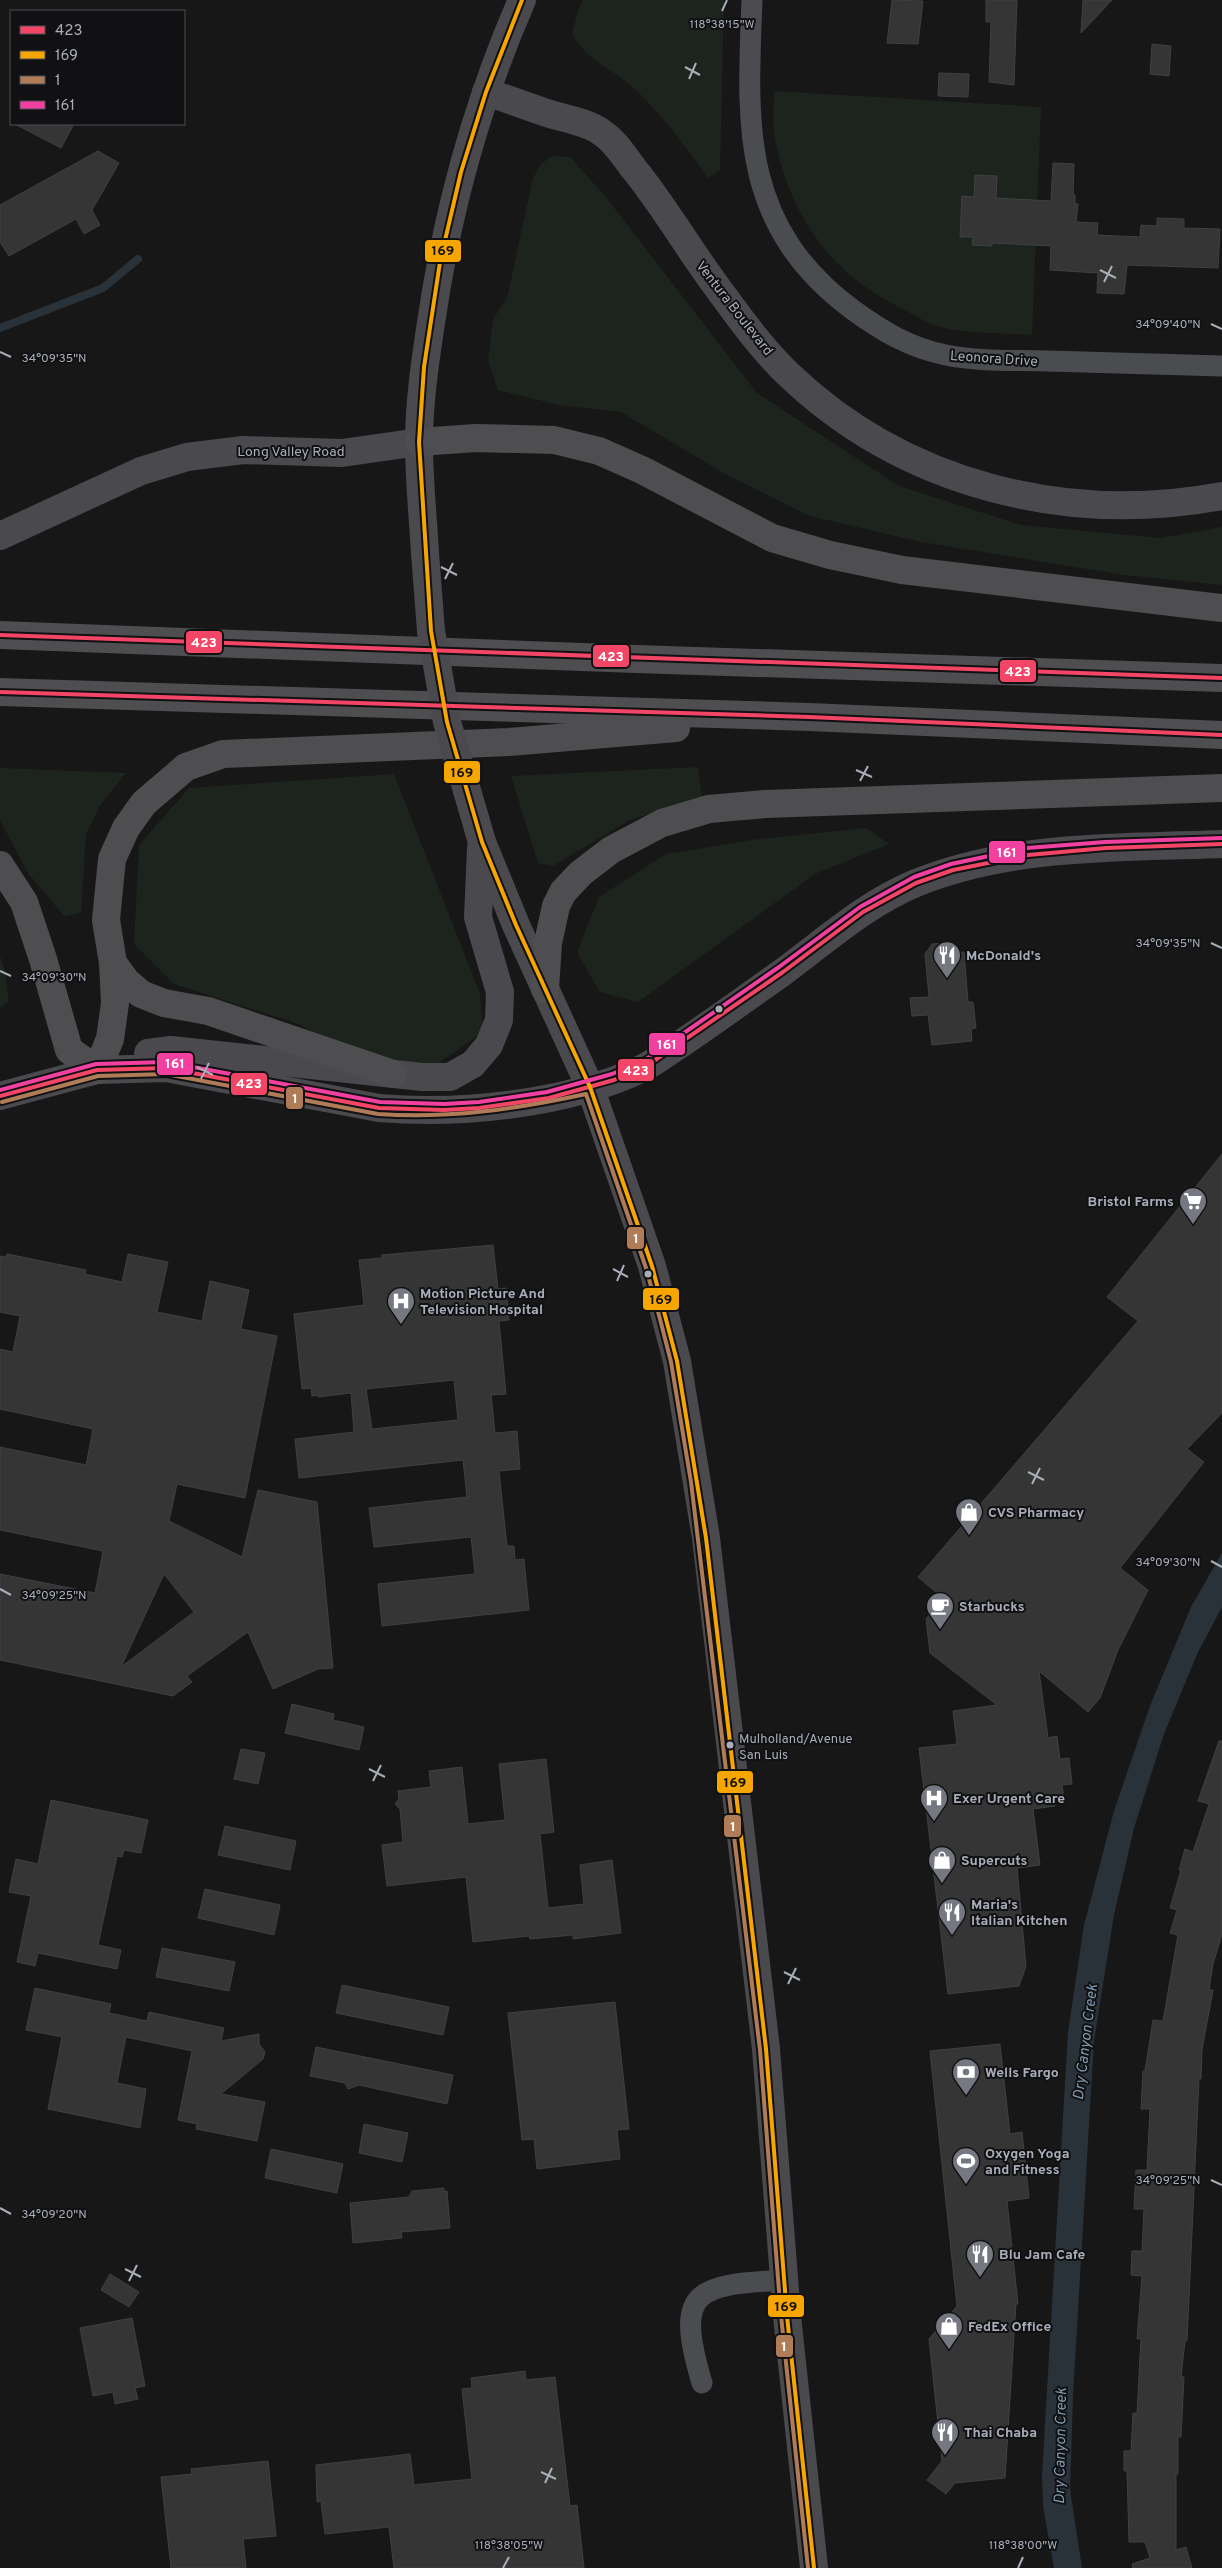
<svg xmlns="http://www.w3.org/2000/svg" width="1222" height="2568" viewBox="0 0 1222 2568" font-family="Overpass,sans-serif">
<rect width="100%" height="100%" fill="#171717"/>
<g fill="#1d241e">
<path d="M583,0H724L720,170L708,178C686,146 663,116 635,89C614,70 586,60 572,34L578,11Z"/>
<path d="M774,91L1041,107L1032,335C1005,333 949,334 926,322C906,310 883,300 864,286C814,251 784,193 774,133C772,120 774,105 774,91Z"/>
<polygon points="552,156 570,157 605,196 757,393 899,486 1021,525 1160,538 1222,527 1222,585 1124,575 921,542 810,516 727,475 621,412 559,405 498,390 488,360 493,319 507,298 533,178 541,164"/>
<polygon points="698,767 702,797 628,821 553,866 538,863 511,776"/>
<polygon points="0,768 126,773 101,804 86,834 81,913 64,916 28,873 0,820"/>
<polygon points="394,774 480,994 483,1032 433,1067 352,1052 298,1024 174,984 134,944 139,845 189,788"/>
<polygon points="866,828 889,844 815,874 638,1002 600,992 577,952 599,897 666,854 759,839"/>
<polygon points="0,956 5,971 9,1002 0,1007"/>
</g>
<polygon fill="#2a3239" points="1222,1553 1222,1607 1198,1652 1164,1734 1134,1828 1114,1915 1094,2041 1073,2395 1070,2489 1082,2568 1054,2568 1043,2506 1042,2476 1068,2032 1084,1925 1114,1811 1150,1706 1191,1607"/>
<g fill="none" stroke-linecap="round" stroke-linejoin="round">
<polyline stroke="#2a3239" stroke-width="8" points="0,328 103,288 138,259"/>
</g>
<g fill="#353536" stroke="#3f4043" fill-rule="evenodd">
<polygon points="892,0 923,1 918,44 887,43"/>
<polygon points="986,0 1017,0 1014,85 989,82 991,22 986,22"/>
<polygon points="1083,0 1112,0 1081,33"/>
<polygon points="1152,44 1171,46 1169,76 1150,74"/>
<polygon points="939,73 969,74 968,97 938,96"/>
<polygon points="15,124 74,124 61,148"/>
<polygon points="98,151 119,163 92,210 100,225 84,234 76,219 9,256 0,242 0,205"/>
<polygon points="1053,163 1074,164 1073,195 1075,195 1075,204 1078,204 1076,222 1098,223 1097,235 1140,237 1141,225 1157,226 1157,218 1184,219 1184,228 1220,229 1218,268 1127,265 1124,294 1097,293 1098,273 1050,270 1051,246 992,243 992,246 972,245 973,237 960,237 962,196 974,197 975,175 997,176 996,198 1051,201"/>
<polygon points="947,943 948,954 964,952 968,1002 973,1002 976,1028 971,1029 972,1041 932,1045 928,1015 912,1016 910,998 929,997 925,954 932,944"/>
<polygon points="1222,1154 1222,1413 1187,1449 1204,1462 1120,1568 1148,1590 1118,1650 1100,1698 1088,1712 1039,1671 1048,1738 1057,1736 1060,1759 1069,1758 1072,1784 1062,1785 1064,1800 1054,1802 1055,1806 1033,1809 1040,1865 1017,1868 1026,1966 1019,1986 948,1994 919,1748 957,1744 953,1711 997,1705 930,1653 926,1619 943,1598 918,1577 1138,1321 1107,1297"/>
<path d="M493,1245L498,1289L506,1288L509,1320L499,1321L506,1394L491,1395L495,1433L517,1431L520,1469L499,1471L507,1546H514L515,1560L524,1559L529,1610L382,1626L378,1584L475,1574L471,1537L374,1547L369,1508L467,1497L463,1460L299,1478L295,1439L354,1432L351,1393L318,1397V1395L312,1396L311,1388L302,1389L294,1314L364,1305L359,1260L382,1258V1255ZM454,1380L458,1420L372,1429L366,1389Z"/>
<path d="M7,1254L86,1270L85,1274L122,1282L128,1254L168,1262L157,1312L202,1321L210,1281L249,1290L241,1329L277,1336L245,1498L177,1484L169,1521L242,1557L258,1490L317,1502L333,1668L318,1669L273,1689L248,1632L187,1676L192,1682L173,1696L0,1660V1574L95,1593L103,1551L0,1530V1447L86,1465L93,1429L0,1409V1349L13,1352L20,1316L0,1312V1256L6,1257ZM164,1574L194,1612L121,1667Z"/>
<polygon points="292,1704 334,1714 333,1720 364,1727 359,1750 285,1733"/>
<polygon points="1219,1741 1222,1741 1222,1934 1213,1964 1209,1990 1213,1990 1202,2050 1201,2079 1199,2079 1187,2341 1185,2341 1181,2377 1184,2377 1181,2437 1178,2437 1178,2474 1176,2474 1176,2550 1186,2547 1192,2568 1133,2568 1132,2564 1150,2558 1145,2542 1129,2542 1127,2471 1124,2471 1124,2451 1131,2451 1133,2413 1137,2413 1141,2339 1137,2339 1142,2276 1131,2275 1132,2251 1142,2251 1144,2209 1134,2209 1136,2170 1147,2170 1150,2109 1141,2109 1143,2071 1145,2071 1153,2020 1163,2021 1178,1935 1170,1933 1177,1910 1170,1908 1181,1870 1179,1870 1185,1849 1193,1852 1209,1804 1198,1801"/>
<polygon points="241,1749 265,1753 258,1784 234,1779"/>
<polygon points="546,1759 554,1832 540,1834 548,1908 584,1904 580,1865 612,1860 621,1933 573,1939 573,1935 530,1939 529,1936 473,1942 466,1877 387,1886 382,1845 403,1842 400,1809 395,1804 399,1799 398,1791 431,1787 429,1771 462,1767 468,1824 505,1820 499,1764"/>
<polygon points="51,1800 148,1820 141,1853 124,1850 122,1857 117,1856 98,1945 121,1950 117,1969 38,1953 35,1966 17,1962 31,1896 9,1892 16,1859 38,1864"/>
<polygon points="225,1826 296,1841 290,1870 218,1855"/>
<polygon points="205,1889 280,1905 274,1935 198,1918"/>
<polygon points="162,1948 235,1962 229,1991 156,1977"/>
<polygon points="342,1985 449,2007 443,2035 336,2013"/>
<polygon points="35,1988 111,2004 109,2013 147,2021 149,2012 224,2028 221,2041 259,2034 259,2044 265,2052 263,2059 221,2094 265,2102 257,2141 196,2129 197,2124 178,2120 192,2051 126,2037 117,2083 146,2089 140,2128 48,2109 62,2037 26,2030"/>
<polygon points="615,2002 629,2129 617,2130 620,2159 537,2169 534,2139 522,2140 508,2013"/>
<polygon points="1000,2044 1010,2134 1022,2132 1029,2198 1007,2201 1018,2304 1016,2304 1005,2478 955,2483 946,2494 927,2480 942,2461 929,2339 957,2306 930,2051"/>
<polygon points="316,2047 453,2075 447,2104 359,2085 348,2089 345,2083 310,2076"/>
<polygon points="364,2124 408,2133 402,2162 359,2153"/>
<polygon points="271,2149 343,2164 337,2193 265,2178"/>
<polygon points="444,2188 444,2192 447,2191 450,2228 401,2232 402,2238 353,2243 350,2203 409,2197 412,2191"/>
<polygon points="110,2274 139,2292 129,2307 101,2290"/>
<polygon points="132,2318 145,2386 135,2388 138,2399 115,2404 113,2392 93,2396 80,2328"/>
<polygon points="525,2371 526,2380 555,2377 570,2506 577,2505 584,2568 394,2568 389,2527 325,2534 321,2501 317,2502 316,2465 410,2454 414,2485 472,2479 462,2389 472,2388 471,2378"/>
<polygon points="268,2461 276,2536 243,2539 246,2568 171,2568 161,2477 192,2474 191,2469"/>
</g>
<g fill="none" stroke-linecap="round" stroke-linejoin="round">
<g stroke="#4b4c50" stroke-width="21">
<path d="M752,0C747,126 740,226 853,310C882,331 910,348 946,355C980,362 1015,360 1048,361C1106,363 1164,364 1222,366"/>
<path d="M702,2383C674,2289 696,2285 784,2280"/>
</g>
<g stroke="#4a4a4e" stroke-width="28">
<path d="M486,92C508,99 529,107 550,114C567,119 587,122 601,132C615,141 624,156 634,169C664,206 688,248 717,287C739,317 761,348 788,374C904,485 1066,525 1222,496"/>
<polyline points="0,536 141,471 187,457 243,450 342,453 419,442"/>
<path d="M425,553C423,517 419,480 419,443C419,403 425,362 431,323C447,212 477,103 522,0"/>
<polyline points="482,842 516,925 590,1087 652,1266 677,1361 706,1538 766,2049 787,2316 814,2568"/>
<polyline points="148,1053 171,1050 422,1077 450,1077 473,1064 489,1045 499,1020 500,992 478,917 481,848"/>
<path d="M0,1096L97,1070L166,1068L379,1108C461,1115 569,1104 643,1068C657,1061 669,1051 682,1043C716,1020 749,996 783,972C825,941 867,903 916,883C1012,844 1120,848 1222,844"/>
</g>
<g stroke="#4e4e51" stroke-width="28">
<polyline points="419,442 476,438 554,440 599,451 642,470 772,538 830,555 902,570 1222,608"/>
<polyline points="0,635 636,659 1222,678"/>
<polyline points="0,692 809,717 1222,735"/>
<polyline points="0,865 24,902 43,959 69,1050 97,1070 110,1039 115,1003 113,963 106,920 112,859 126,828 144,803 186,767 223,754 509,742 676,728"/>
<polyline points="113,963 127,982 141,994 164,1003 208,1011 393,1074"/>
<polyline points="545,989 548,943 556,906 563,892 581,873 611,850 662,823 709,809 765,804 1222,788"/>
</g>
<polyline stroke="#4a4a4e" stroke-width="28" points="425,553 431,631 447,722 482,842"/>
<g stroke="#111113" stroke-width="8">
<g id="bus-1">
<polyline points="0,635 1222,678"/>
<polyline points="0,692 809,717 1222,735"/>
<polyline points="0,1096 97,1070 166,1068 379,1108 444,1110 479,1108 549,1098 614,1080 648,1065 783,972 863,912 916,883 953,870 1028,855 1106,848 1222,844"/>
</g>
</g>
<g stroke="#111113" stroke-width="8">
<polyline id="bus-2" points="522,0 486,92 461,172 440,262 424,367 419,442 431,631 447,722 482,842 516,925 590,1087 652,1266 677,1361 706,1538 766,2049 787,2316 814,2568"/>
</g>
<g stroke="#111113" stroke-width="8">
<path id="bus-3" d="M2,1102L98,1076L166,1074L378,1114C448,1119 517,1109 586,1094L646,1268L660,1319L671,1362L691,1482L760,2050L781,2316L808,2568"/>
</g>
<g stroke="#111113" stroke-width="8">
<polyline id="bus-4" points="0,1090 96,1064 166,1062 380,1102 444,1104 479,1102 547,1092 612,1074 645,1060 779,967 860,907 914,877 951,864 1027,848 1105,842 1222,838"/>
</g>
<use href="#bus-1" stroke="#f34667" stroke-width="4"/>
<use href="#bus-2" stroke="#f7a600" stroke-width="4"/>
<use href="#bus-3" stroke="#b07c57" stroke-width="4"/>
<use href="#bus-4" stroke="#f240a1" stroke-width="4"/>
</g>
<path fill="none" stroke="#a8adb8" stroke-width="2" d="M722,11L727,0M685,67L700,75M689,79L696,63M1100,270L1116,278M1104,282L1112,266M1211,324L1222,329M0,352L11,357M441,567L457,575M445,579L453,563M856,770L872,777M860,781L868,766M1211,943L1222,948M0,971L11,976M197,1067L213,1075M201,1079L209,1063M613,1269L628,1277M617,1281L624,1265M1028,1472L1044,1480M1032,1484L1040,1468M1211,1561L1222,1567M0,1589L11,1595M369,1769L385,1777M373,1781L381,1765M784,1972L800,1980M788,1984L796,1968M1211,2180L1222,2185M0,2208L11,2214M125,2269L141,2277M129,2281L137,2265M541,2472L556,2479M545,2483L552,2468M503,2568L509,2557M1018,2568L1023,2557"/>
<defs>
<g id="restaurant-pin" transform="scale(1.4375)"><path d="M0 17L-7.5 6A9.5 9.5 0 1 1 7.5 6Z" fill="#757880" stroke="#111113"/><path d="M-5-6h1v4h1v-4h1v4h1v-4h1v5L-1.5 .5V6h-2V.5L-5-1ZM5-6V6H3V1.5H1.5Q1.5-4 5-6Z" fill="#fff"/></g>
<g id="supermarket-pin" transform="scale(1.4375)"><path d="M0 17L-7.5 6A9.5 9.5 0 1 1 7.5 6Z" fill="#757880" stroke="#111113"/><path d="M-6-5.5h2.5l.6 2H6L4.5 2H-2.5L-4.4-4H-6ZM-1.5 3.2a1.3 1.3 0 1 0 .1 0ZM3 3.2a1.3 1.3 0 1 0 .1 0Z" fill="#fff"/></g>
<g id="hospital-pin" transform="scale(1.4375)"><path d="M0 17L-7.5 6A9.5 9.5 0 1 1 7.5 6Z" fill="#757880" stroke="#111113"/><path d="M-5-5h3v3.5h4V-5h3V5h-3V1.5h-4V5h-3Z" fill="#fff"/></g>
<g id="shop-pin" transform="scale(1.4375)"><path d="M0 17L-7.5 6A9.5 9.5 0 1 1 7.5 6Z" fill="#757880" stroke="#111113"/><path d="M-5-2.5h2.3a2.7 3.5 0 0 1 5.4 0H5L5.5 6h-11ZM-1.5-2.5h3a1.5 2.3 0 0 0-3 0Z" fill="#fff"/></g>
<g id="cafe-pin" transform="scale(1.4375)"><path d="M0 17L-7.5 6A9.5 9.5 0 1 1 7.5 6Z" fill="#757880" stroke="#111113"/><path d="M-5.5-4.5H6V0H3Q3 3.5 0 3.5H-2.5Q-5.5 3.5-5.5 0ZM3-3.2v2h1.7v-2ZM-6 4.5H4V6H-6Z" fill="#fff"/></g>
<g id="bank-pin" transform="scale(1.4375)"><path d="M0 17L-7.5 6A9.5 9.5 0 1 1 7.5 6Z" fill="#757880" stroke="#111113"/><path d="M-6-4H6V4H-6ZM0-2.3a2.3 2.3 0 1 0 0 4.6a2.3 2.3 0 1 0 0-4.6Z" fill="#fff"/></g>
<g id="stadium-pin" transform="scale(1.4375)"><path d="M0 17L-7.5 6A9.5 9.5 0 1 1 7.5 6Z" fill="#757880" stroke="#111113"/><path d="M0-5a6.5 5 0 1 0 0 10a6.5 5 0 1 0 0-10ZM-3.5-1.8h7v3.6h-7Z" fill="#fff"/></g>
</defs>
<g fill-rule="evenodd">
<use href="#restaurant-pin" x="947" y="955"/>
<use href="#supermarket-pin" x="1193" y="1201"/>
<use href="#hospital-pin" x="401" y="1301"/>
<use href="#shop-pin" x="969" y="1512"/>
<use href="#cafe-pin" x="940" y="1606"/>
<use href="#hospital-pin" x="934" y="1798"/>
<use href="#shop-pin" x="942" y="1860"/>
<use href="#restaurant-pin" x="952" y="1912"/>
<use href="#bank-pin" x="966" y="2072"/>
<use href="#stadium-pin" x="966" y="2161"/>
<use href="#restaurant-pin" x="980" y="2254"/>
<use href="#shop-pin" x="949" y="2326"/>
<use href="#restaurant-pin" x="945" y="2432"/>
</g>
<g fill="#a8adb8" stroke="#111113" stroke-width="2">
<circle cx="719" cy="1009" r="4.5"/>
<circle cx="648" cy="1274" r="4.5"/>
<circle cx="730" cy="1745" r="4.5"/>
</g>
<g text-anchor="middle" stroke-width="4" stroke-linejoin="round" paint-order="stroke">
<g font-size="13" fill="#a8adb8" stroke="#111113" text-anchor="start">
<text x="739" y="1743">Mulholland/Avenue<tspan x="739" dy="16">San Luis</tspan></text>
</g>
<g font-size="14" fill="#a8adb8" stroke="#111113">
<text transform="translate(735 308) rotate(52)" y="5">Ventura Boulevard</text>
<text transform="translate(994 358) rotate(4)" y="5">Leonora Drive</text>
<text x="291" y="456">Long Valley Road</text>
</g>
<g font-size="14" font-weight="bold" fill="#a8adb8" stroke="#111113" text-anchor="start">
<text x="966" y="960">McDonald's</text>
<text x="1174" y="1206" text-anchor="end">Bristol Farms</text>
<text x="420" y="1298">Motion Picture And<tspan x="420" dy="16">Television Hospital</tspan></text>
<text x="988" y="1517">CVS Pharmacy</text>
<text x="959" y="1611">Starbucks</text>
<text x="953" y="1803">Exer Urgent Care</text>
<text x="961" y="1865">Supercuts</text>
<text x="971" y="1909">Maria's<tspan x="971" dy="16">Italian Kitchen</tspan></text>
<text x="985" y="2077">Wells Fargo</text>
<text x="985" y="2158">Oxygen Yoga<tspan x="985" dy="16">and Fitness</tspan></text>
<text x="999" y="2259">Blu Jam Cafe</text>
<text x="968" y="2331">FedEx Office</text>
<text x="964" y="2437">Thai Chaba</text>
</g>
<g font-size="15" font-style="italic" fill="#7f9bb3" stroke="#111113">
<text transform="translate(1085 2042) rotate(-83)" y="5">Dry Canyon Creek</text>
<text transform="translate(1060 2446) rotate(-89)" y="5">Dry Canyon Creek</text>
</g>
</g>
<g font-size="12" text-anchor="middle" fill="#a8adb8" stroke="#111113" stroke-width="4" stroke-linejoin="round" paint-order="stroke">
<text x="722" y="28">118°38'15"W</text>
<text x="1168" y="328">34°09'40"N</text>
<text x="54" y="362">34°09'35"N</text>
<text x="1168" y="947">34°09'35"N</text>
<text x="54" y="981">34°09'30"N</text>
<text x="1168" y="1566">34°09'30"N</text>
<text x="54" y="1599">34°09'25"N</text>
<text x="1168" y="2184">34°09'25"N</text>
<text x="54" y="2218">34°09'20"N</text>
<text x="509" y="2549">118°38'05"W</text>
<text x="1023" y="2549">118°38'00"W</text>
</g>
<g stroke="#111113" stroke-width="2">
<rect x="424" y="239" width="38" height="24" rx="5" fill="#f7a600"/>
<rect x="185" y="630" width="38" height="24" rx="5" fill="#f34667"/>
<rect x="592" y="644" width="38" height="24" rx="5" fill="#f34667"/>
<rect x="999" y="659" width="38" height="24" rx="5" fill="#f34667"/>
<rect x="443" y="760" width="38" height="24" rx="5" fill="#f7a600"/>
<rect x="988" y="840" width="38" height="24" rx="5" fill="#f240a1"/>
<rect x="648" y="1032" width="38" height="24" rx="5" fill="#f240a1"/>
<rect x="156" y="1052" width="38" height="24" rx="5" fill="#f240a1"/>
<rect x="617" y="1058" width="38" height="24" rx="5" fill="#f34667"/>
<rect x="230" y="1072" width="38" height="24" rx="5" fill="#f34667"/>
<rect x="285" y="1086" width="19" height="24" rx="5" fill="#b07c57"/>
<rect x="626" y="1226" width="19" height="24" rx="5" fill="#b07c57"/>
<rect x="642" y="1287" width="38" height="24" rx="5" fill="#f7a600"/>
<rect x="716" y="1770" width="38" height="24" rx="5" fill="#f7a600"/>
<rect x="723" y="1814" width="19" height="24" rx="5" fill="#b07c57"/>
<rect x="767" y="2294" width="38" height="24" rx="5" fill="#f7a600"/>
<rect x="775" y="2334" width="19" height="24" rx="5" fill="#b07c57"/>
</g>
<g font-size="14" text-anchor="middle" font-weight="bold" fill="#fff">
<text x="204" y="647">423</text>
<text x="611" y="661">423</text>
<text x="1018" y="676">423</text>
<text x="1007" y="857">161</text>
<text x="667" y="1049">161</text>
<text x="175" y="1068">161</text>
<text x="636" y="1075">423</text>
<text x="249" y="1088">423</text>
<text x="295" y="1103">1</text>
<text x="636" y="1243">1</text>
<text x="733" y="1831">1</text>
<text x="784" y="2351">1</text>
</g>
<g font-size="14" text-anchor="middle" font-weight="bold" fill="#111">
<text x="443" y="255">169</text>
<text x="462" y="777">169</text>
<text x="661" y="1304">169</text>
<text x="735" y="1787">169</text>
<text x="786" y="2311">169</text>
</g>
<rect x="10" y="10" width="175" height="115" fill="#111113" stroke="#4d4f55"/>
<rect x="20" y="26" width="25" height="8" fill="#f34667" stroke="#4d4f55"/>
<text x="55" y="35" font-size="15" fill="#a8adb8">423</text>
<rect x="20" y="51" width="25" height="8" fill="#f7a600" stroke="#4d4f55"/>
<text x="55" y="60" font-size="15" fill="#a8adb8">169</text>
<rect x="20" y="76" width="25" height="8" fill="#b07c57" stroke="#4d4f55"/>
<text x="55" y="85" font-size="15" fill="#a8adb8">1</text>
<rect x="20" y="101" width="25" height="8" fill="#f240a1" stroke="#4d4f55"/>
<text x="55" y="110" font-size="15" fill="#a8adb8">161</text>
</svg>
